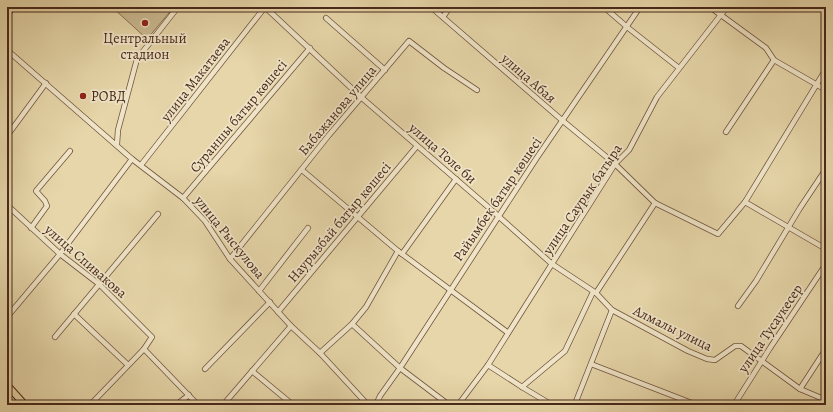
<svg xmlns="http://www.w3.org/2000/svg" width="833" height="412" viewBox="0 0 833 412" font-family="Alegreya,serif">
<rect width="100%" height="100%" fill="#e6d6a9"/>
<filter id="stains"><feTurbulence type="fractalNoise" baseFrequency=".005" numOctaves="4"/><feColorMatrix values="0 0 0 0 .2 0 0 0 0 .09 0 0 0 0 .02 0 0 0 .5 -.17"/></filter>
<radialGradient id="worn" r=".72"><stop offset=".6" stop-color="#630" stop-opacity="0"/><stop offset="1" stop-color="#630" stop-opacity=".3"/></radialGradient>
<polygon fill="#cbb991" stroke="#8a7156" points="112,7 174,7 147,39"/>
<g fill="none" stroke-linecap="round" stroke-linejoin="round">
<g stroke="#70543e" stroke-width="6">
<g id="minor">
<polyline points="265,7 362,98 487,206 552,264 596,293 612,310 688,351 707,359 715,360 735,346 741,346 800,389 826,400"/>
<polyline points="431,7 563,121 615,164 655,203 718,234 745,202 826,249"/>
<polyline points="604,7 627,27 679,68"/>
<polyline points="710,7 766,48 774,60 826,90"/>
<polyline points="443,17 450,7"/>
<polyline points="326,18 385,70"/>
<polyline points="7,50 132,159 183,198 205,221 230,259 291,326 320,353 368,405"/>
<polyline points="726,132 774,60"/>
<polyline points="7,136 46,83"/>
<polyline points="117,144 118,130 137,59 178,7"/>
<polyline points="141,165 265,7"/>
<polyline points="302,170 398,251 507,332"/>
<polyline points="183,198 310,48"/>
<polyline points="745,202 826,69"/>
<polyline points="7,205 60,254 99,284 152,337 144,349 198,405"/>
<polyline points="31,228 47,206 45,201 36,191 70,151"/>
<polyline points="402,254 456,179"/>
<polyline points="230,259 329,135 409,41 444,68 477,90"/>
<polyline points="259,291 308,228"/>
<polyline points="596,293 655,203"/>
<polyline points="738,306 756,281 800,208 826,169"/>
<polyline points="278,312 417,146"/>
<polyline points="74,314 128,365"/>
<polyline points="7,317 60,254 132,159"/>
<polyline points="352,324 400,368 449,405"/>
<polyline points="55,337 158,214"/>
<polyline points="320,353 352,324 366,307 398,251"/>
<polyline points="591,364 697,405"/>
<polyline points="488,365 522,387 552,405"/>
<polyline points="205,369 270,302"/>
<polyline points="252,371 293,405"/>
<polyline points="522,387 565,351 593,292"/>
<polyline points="800,389 826,349"/>
<polyline points="575,404 612,310"/>
<polyline points="90,405 144,349"/>
<polyline points="176,405 189,395"/>
<polyline points="223,405 291,326"/>
<polyline points="376,405 380,396 400,368 536,159 640,7"/>
<polyline points="458,405 488,365 615,164 629,150 657,97 727,7"/>
<polyline points="734,405 770,348 826,264"/>
</g>
</g>
<g stroke="#49291b" stroke-width="8">
<g id="major">
<polyline points="7,14 12,7"/>
<polyline points="7,385 25,405"/>
</g>
</g>
<use href="#minor" stroke="#efe4c7" stroke-width="4.5"/>
<use href="#major" stroke="#e6d6a9" stroke-width="6"/>
</g>
<g fill="#8f2418" stroke="#efe4c7" stroke-width="1.5">
<circle cx="145" cy="23" r="4"/>
<circle cx="83" cy="96" r="4"/>
</g>
<g text-anchor="middle" stroke-width="3.5" stroke-linejoin="round" paint-order="stroke">
<g font-size="14" fill="#49291b" stroke="#efe4c7">
<text x="145" y="43">Центральный<tspan x="145" dy="16">стадион</tspan></text>
<text x="91" y="101" text-anchor="start">РОВД</text>
</g>
<g font-size="14" fill="#49291b" stroke="#efe4c7">
<text transform="translate(529 78) rotate(41)" y="5">улица Абая</text>
<text transform="translate(195 79) rotate(-52)" y="5">улица Макатаева</text>
<text transform="translate(337 110) rotate(-50)" y="5">Бабажанова улица</text>
<text transform="translate(238 116) rotate(-50)" y="5">Сураншы батыр көшесі</text>
<text transform="translate(443 153) rotate(41)" y="5">улица Толе би</text>
<text transform="translate(497 199) rotate(-56)" y="5">Райымбек батыр көшесі</text>
<text transform="translate(582 199) rotate(-56)" y="5">улица Саурык батыра</text>
<text transform="translate(339 222) rotate(-50)" y="5">Наурызбай батыр көшесі</text>
<text transform="translate(230 237) rotate(51)" y="5">улица Рыскулова</text>
<text transform="translate(86 261) rotate(41)" y="5">улица Спивакова</text>
<text transform="translate(673 328) rotate(26)" y="5">Алмалы улица</text>
<text transform="translate(770 328) rotate(-56)" y="5">улица Тусаукесер</text>
</g>
</g>
<rect width="833" height="412" fill="none" stroke="#e6d6a9" stroke-width="24"/>
<rect x="8" y="8" width="817" height="396" fill="none" stroke="#49291b" stroke-width="2"/>
<rect x="12" y="12" width="809" height="388" fill="none" stroke="#49291b"/>
<rect width="100%" height="100%" filter="url(#stains)"/>
<rect width="100%" height="100%" fill="url(#worn)"/>
</svg>
